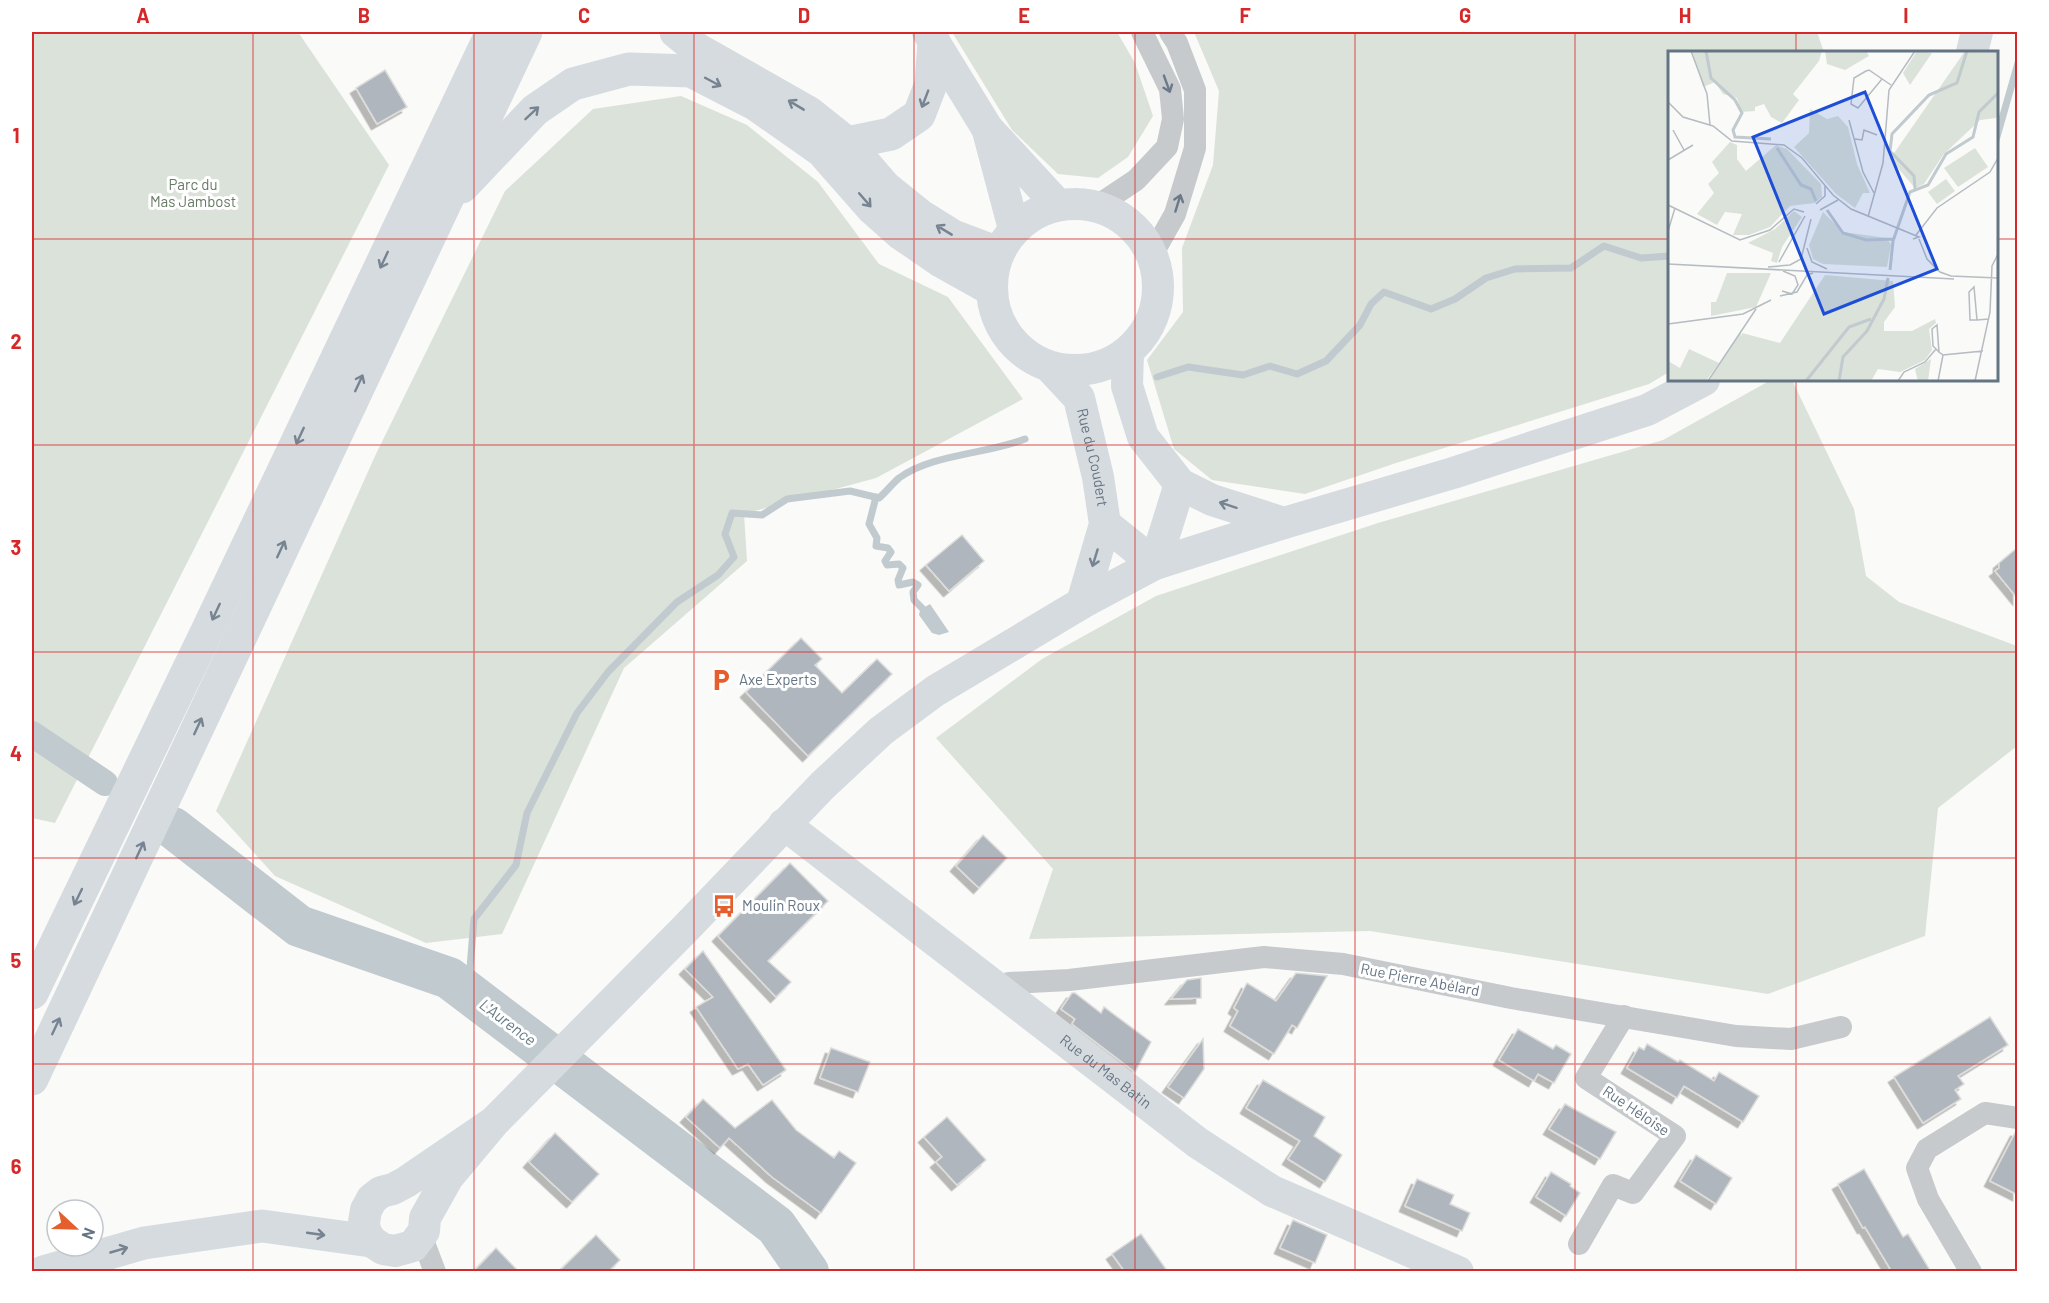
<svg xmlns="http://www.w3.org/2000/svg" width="2049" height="1303" viewBox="0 0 2049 1303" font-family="Barlow,sans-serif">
<defs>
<filter id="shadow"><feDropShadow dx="-5.5" dy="5.5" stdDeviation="0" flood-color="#0004"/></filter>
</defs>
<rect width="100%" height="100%" fill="#fafaf8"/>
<g fill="#dbe2d9">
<polygon points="32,32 298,32 389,165 55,823 32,818"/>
<polygon points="952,32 1117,32 1135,63 1153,116 1128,157 1098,178 1058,174 1012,130"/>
<polygon points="1194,32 1817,32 1824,52 1670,52 1669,372 1649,384 1396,463 1305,494 1212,480 1174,449 1147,360 1183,312 1182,248 1213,165 1219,91"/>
<polygon points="681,96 747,125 818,182 879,264 948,297 1023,399 876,478 744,514 747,561 624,668 502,934 426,943 275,876 216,811 375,456 505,191 593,109"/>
<polygon points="1771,380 1792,380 1854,509 1866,576 1899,602 2017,646 2017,746 1938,808 1925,936 1768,994 1370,931 1029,939 1053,869 936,738 1042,659 1156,596 1378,523 1663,440"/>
</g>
<polygon fill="#c1cacf" points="930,604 949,632 939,635 932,633 919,615 920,610"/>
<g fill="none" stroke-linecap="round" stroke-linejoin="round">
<g stroke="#c1cacf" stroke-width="7">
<polyline points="1996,140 2018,63"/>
<polyline points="1157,377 1188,367 1243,375 1270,366 1297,374 1326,361 1360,325 1371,304 1384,292 1431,309 1455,299 1486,278 1515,269 1571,268 1604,246 1641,258 1670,256"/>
<polyline points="876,497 869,524 877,538 876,546 888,548 891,552 885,561 887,565 899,564 903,568 898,580 899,585 913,582 918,585 913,592 914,600 925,611"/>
<path d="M468,992L474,919L516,865L527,813L577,713L608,672L677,602L718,575L734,557L725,534L732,513L762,515L787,499L850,491L879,498C886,492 892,484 899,478C932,454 987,454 1025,439"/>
</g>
<polyline stroke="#c1cacf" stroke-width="26" points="32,734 105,783"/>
<polyline stroke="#c1cacf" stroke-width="42" points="173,828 299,926 449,978 776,1226 808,1272"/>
</g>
<g fill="#afb6bd" stroke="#dcdcda" stroke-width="1.5" filter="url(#shadow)">
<polygon points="385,70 407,107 377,124 356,88"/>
<polygon points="962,535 984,561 949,591 926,565"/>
<polygon points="2018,547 2018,599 1995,571 1999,568 1999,563"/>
<polygon points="801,638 822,659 815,665 842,693 877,659 892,674 808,756 746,692"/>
<polygon points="983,835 1007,858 979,888 956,866"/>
<polygon points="790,863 828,901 768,961 791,982 776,997 718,936"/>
<polygon points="703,951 786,1070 763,1085 748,1064 738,1069 696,1007 713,997 685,969"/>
<polygon points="1296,973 1327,976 1297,1028 1292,1025 1274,1054 1230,1026 1238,1011 1234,1008 1247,983 1276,1001"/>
<polygon points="1201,978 1201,998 1171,999 1187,980"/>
<polygon points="1072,993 1075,993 1101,1013 1104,1007 1151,1042 1135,1072 1072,1024 1075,1019 1061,1009"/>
<polygon points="1990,1017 2008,1045 1958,1076 1964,1084 1955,1090 1961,1099 1923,1123 1894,1077"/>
<polygon points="1518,1029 1553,1049 1556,1045 1571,1054 1554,1083 1538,1074 1534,1081 1499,1060"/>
<polygon points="1203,1039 1204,1069 1184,1098 1168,1087"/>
<polygon points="1647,1044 1678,1062 1680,1060 1714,1081 1719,1072 1759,1096 1743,1122 1684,1086 1677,1098 1627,1068 1639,1047 1644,1050"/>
<polygon points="831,1048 870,1062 858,1092 820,1078"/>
<polygon points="1263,1080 1325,1117 1314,1136 1342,1155 1325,1182 1288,1159 1300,1141 1246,1108"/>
<polygon points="703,1099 735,1128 772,1100 796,1130 834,1158 839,1151 856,1163 821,1213 772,1177 729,1138 720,1148 686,1117"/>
<polygon points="1565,1104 1616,1132 1600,1159 1549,1129"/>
<polygon points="947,1117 986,1160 957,1185 936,1162 942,1157 924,1137"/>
<polygon points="2016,1131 2018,1131 2018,1195 1990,1181"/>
<polygon points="555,1133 599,1174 572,1202 529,1162"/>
<polygon points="1696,1155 1732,1178 1716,1204 1680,1181"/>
<polygon points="1864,1169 1903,1237 1908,1234 1931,1272 1892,1272 1865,1227 1863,1228 1838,1184"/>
<polygon points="1551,1172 1571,1184 1570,1186 1580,1193 1566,1216 1536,1197"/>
<polygon points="1417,1179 1454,1195 1450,1204 1470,1213 1462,1231 1405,1206"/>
<polygon points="1293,1220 1327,1235 1315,1263 1280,1248"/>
<polygon points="1141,1234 1168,1272 1125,1272 1112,1254"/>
<polygon points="596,1235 620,1260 608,1272 558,1272"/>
<polygon points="496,1248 519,1272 473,1272"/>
</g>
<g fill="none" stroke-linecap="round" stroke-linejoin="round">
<g stroke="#c6cacd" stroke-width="22">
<polyline points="1097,206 1136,180 1167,147 1173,119 1170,89 1142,32"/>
<polyline points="1152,255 1175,214 1195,148 1195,90 1177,43 1170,32"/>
<polyline points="997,988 1009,983 1069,980 1264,957 1343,964 1511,998 1736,1036 1791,1039 1841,1027"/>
<polyline points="421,1235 435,1272"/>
<polyline points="1579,1244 1613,1185 1633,1193 1675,1136 1586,1078 1624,1016"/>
<polyline points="1971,1272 1928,1199 1917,1168 1927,1149 1985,1113 2018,1118"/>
</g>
<g stroke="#d6dbdf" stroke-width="32">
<polyline points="928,32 987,128 1058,205"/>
<polyline points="1972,52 1977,32"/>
<polyline points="988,131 1014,229"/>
<circle cx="1075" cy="287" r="83"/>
<polyline points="1128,352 1127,386 1143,437 1180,484 1212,500 1284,523"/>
<path id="s1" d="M1051,368L1079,398L1098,477L1105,524L1082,603"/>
<polyline points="1105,524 1155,564 1180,484"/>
<path id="s2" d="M784,824L1198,1143L1272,1191L1458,1272"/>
<polyline points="494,1122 406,1182 393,1189 381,1192 372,1199 366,1210 364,1222 365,1231 371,1241 383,1249 395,1251 413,1246 424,1231 425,1218 448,1177 494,1122 686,928 823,785 881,731 935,691 1082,603 1155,564 1284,523 1453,473 1647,410 1704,380"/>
</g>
<polyline stroke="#d6dbdf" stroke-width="33" points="43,1272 144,1243 262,1226 371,1241"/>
<g stroke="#d6dbdf" stroke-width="33">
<polyline points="676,32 697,49 808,112 847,143 885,187 921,216 953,236 998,253"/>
<polyline points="847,143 891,134 919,115 931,84 934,42"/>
<polyline points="462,187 535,110 573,84 629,69 691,71 755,104 822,151 873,209 900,233 941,261 991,289"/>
<polyline points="32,993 208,629 492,32"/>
<polyline points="32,1079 526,32"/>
</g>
</g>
<defs><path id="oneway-shaft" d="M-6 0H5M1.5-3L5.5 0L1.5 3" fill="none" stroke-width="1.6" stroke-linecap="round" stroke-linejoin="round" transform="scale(1.5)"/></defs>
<g stroke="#768391">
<use href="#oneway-shaft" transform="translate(713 82) rotate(28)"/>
<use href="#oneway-shaft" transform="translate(925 99) rotate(111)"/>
<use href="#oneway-shaft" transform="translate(796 105) rotate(-149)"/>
<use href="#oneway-shaft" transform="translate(532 113) rotate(-43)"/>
<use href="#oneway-shaft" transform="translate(865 200) rotate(49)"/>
<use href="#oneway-shaft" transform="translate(944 230) rotate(-149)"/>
<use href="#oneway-shaft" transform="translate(384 260) rotate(115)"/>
<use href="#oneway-shaft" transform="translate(359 383) rotate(-65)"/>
<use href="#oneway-shaft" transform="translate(300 436) rotate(115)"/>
<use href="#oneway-shaft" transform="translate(1228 505) rotate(-162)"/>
<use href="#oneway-shaft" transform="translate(281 549) rotate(-65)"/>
<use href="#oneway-shaft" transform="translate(1095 558) rotate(107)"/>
<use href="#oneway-shaft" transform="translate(216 612) rotate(115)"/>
<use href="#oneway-shaft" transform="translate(198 726) rotate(-65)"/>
<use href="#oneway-shaft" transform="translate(140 850) rotate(-65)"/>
<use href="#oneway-shaft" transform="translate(78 897) rotate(116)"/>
<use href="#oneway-shaft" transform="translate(56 1026) rotate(-65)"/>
<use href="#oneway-shaft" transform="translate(316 1234) rotate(8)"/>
<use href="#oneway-shaft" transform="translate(119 1250) rotate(-16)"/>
</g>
<g stroke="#6a7887">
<use href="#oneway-shaft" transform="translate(1167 84) rotate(70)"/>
<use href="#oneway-shaft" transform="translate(1178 203) rotate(-73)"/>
</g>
<path fill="none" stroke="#d62828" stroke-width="1.5" stroke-opacity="0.55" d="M253,32V1272M474,32V1272M694,32V1272M914,32V1272M1135,32V1272M1355,32V1272M1575,32V1272M1796,32V52M32,239H1670M1996,239H2018M1796,380V1272M32,445H2018M32,652H2018M32,858H2018M32,1064H2018"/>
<defs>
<g id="parking-bare" transform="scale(1.8)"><path d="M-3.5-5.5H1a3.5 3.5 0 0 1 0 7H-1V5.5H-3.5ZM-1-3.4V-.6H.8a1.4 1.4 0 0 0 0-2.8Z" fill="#e45f2d" stroke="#fff" stroke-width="2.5" paint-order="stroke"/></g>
<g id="bus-bare" transform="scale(1.8)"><path d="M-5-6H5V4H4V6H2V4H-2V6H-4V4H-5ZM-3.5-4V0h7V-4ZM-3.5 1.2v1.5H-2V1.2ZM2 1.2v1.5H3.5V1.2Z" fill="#e45f2d" stroke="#fff" stroke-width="2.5" paint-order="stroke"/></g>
</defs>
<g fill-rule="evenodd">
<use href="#parking-bare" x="721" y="680"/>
<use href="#bus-bare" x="724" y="906"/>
</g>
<g text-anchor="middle" stroke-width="6" stroke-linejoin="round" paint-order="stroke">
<g font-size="15" fill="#677a64" stroke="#fff">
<text x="193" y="190">Parc du<tspan x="193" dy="17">Mas Jambost</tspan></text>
</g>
<g font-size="15" fill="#657483" stroke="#fff">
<text dy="5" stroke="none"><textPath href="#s1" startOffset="102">Rue du Coudert</textPath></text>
<text transform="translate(1420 980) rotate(11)" y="5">Rue Pierre Abélard</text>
<text dy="5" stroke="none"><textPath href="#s2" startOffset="406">Rue du Mas Batin</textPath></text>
<text transform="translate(1636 1111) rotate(34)" y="5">Rue Héloise</text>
</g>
<g font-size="15" fill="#657483" stroke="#fff" text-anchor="start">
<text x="739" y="685">Axe Experts</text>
<text x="742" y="911">Moulin Roux</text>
</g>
<g font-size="16" font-style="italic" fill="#657a83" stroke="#fff">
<text transform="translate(508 1022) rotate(37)" y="6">L'Aurence</text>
</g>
</g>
<g transform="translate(1668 51)">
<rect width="330" height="330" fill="#fafaf8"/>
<path d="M24,0H154L151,10L125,43L131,49L114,72L103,66L96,53L87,56V60L73,61L69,47L55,43L47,31L35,36ZM157,0H198L201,5L177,19L159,13ZM249,0L264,2L242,34L235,22ZM297,0H330V63L328,67L312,69L275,104L256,133L247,137L222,108ZM142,58L159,68L170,65L180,76L189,113L202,142H195L187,157L168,143L126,96L141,82ZM62,91L69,94V108L78,120L108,94L119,98L153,133L154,146L147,152L122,155L102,176L81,184H65L74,163L57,161L49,174L29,163L46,142L40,133L51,122L44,111ZM307,97L320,116L290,136L276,117ZM278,128L287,140L269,153L260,141ZM126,160L134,166L114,196L109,212L103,210L105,202L80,192L107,178ZM155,161L175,181L219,187L223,194L219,216L155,213L145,208L141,194ZM59,222H103L88,256L43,265V251H48ZM157,224L225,230L227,256L216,271V280H244L267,268L268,272L261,278L264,299L257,309L232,321L210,318L203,330H41L73,281V286L74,282L112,292ZM21,298L51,312L38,330H0V310L12,317ZM263,308L260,330H250L247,318Z" fill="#dbe2d9"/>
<path fill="none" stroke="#c1cacf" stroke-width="3" d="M38,0L43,27L67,49L74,62L65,79L67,86L103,88M109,97L133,134L143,138L148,150M247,138L246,125L222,100L224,83L261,44L289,32L299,0M159,159L175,182L198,189L226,188M222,219L225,190L242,141L260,134L278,103L305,86L311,61L330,42M138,330L181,276L203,268M171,330L175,306L199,280L216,248L220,227"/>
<path fill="none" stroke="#b5bcc2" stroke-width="1.5" d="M23,0L39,43L42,74M214,28L190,57L183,53L186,27L198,20L201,19L223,34M0,51L15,66L45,75L64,90L116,94L134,107L165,144L183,158L251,186L245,188M181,69L195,121L206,142M5,79L16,99M187,88L194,89L196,79L209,84M0,109L25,94M148,153L157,145V135M0,154L72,189L102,179L126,158L136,161M152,159L170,149M200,166L215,112L221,39L247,0M0,180L7,157M248,184L269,157L322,121L330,107M251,188L259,208L272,221L283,225L330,227M139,197L144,211L159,218M111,211L137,165M0,213L286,228M100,216L122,214L133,208L143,168M114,240L124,243L130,234L127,225L115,220M112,245L129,241L139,224L145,222M309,269L306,236L301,241L302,269H309L321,268M0,273L75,263L103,249M271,301L265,295L264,278L269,274L271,301L275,304M40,330L88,258M230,330L236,321L257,311L268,298M270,330L275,304L315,300M307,330L322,261L324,215L330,203"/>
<path fill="#1d4ed8" fill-opacity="0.15" stroke="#1d4ed8" stroke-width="3" d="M197,41L269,218L156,263L85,86Z"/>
<rect width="330" height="330" fill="none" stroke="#657483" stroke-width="3"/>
</g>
<rect width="2049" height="1303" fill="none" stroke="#ffffff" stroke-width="66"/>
<g transform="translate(75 1228) rotate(112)"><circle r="28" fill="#ffffff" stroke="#c1c7cd" stroke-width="1.5"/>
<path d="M0-4.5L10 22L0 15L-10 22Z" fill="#e45f2d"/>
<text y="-9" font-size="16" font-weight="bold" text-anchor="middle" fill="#657483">N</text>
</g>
<rect x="33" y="33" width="1983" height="1237" fill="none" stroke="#d62828" stroke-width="2"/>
<g font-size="20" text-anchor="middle" font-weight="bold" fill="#d62828">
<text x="143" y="23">A</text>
<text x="364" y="23">B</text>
<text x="584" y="23">C</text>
<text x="804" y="23">D</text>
<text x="1024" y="23">E</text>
<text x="1245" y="23">F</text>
<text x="1465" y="23">G</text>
<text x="1685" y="23">H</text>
<text x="1906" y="23">I</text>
<text x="16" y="143">1</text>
<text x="16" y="349">2</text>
<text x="16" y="555">3</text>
<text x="16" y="761">4</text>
<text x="16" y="968">5</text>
<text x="16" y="1174">6</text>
</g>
</svg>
